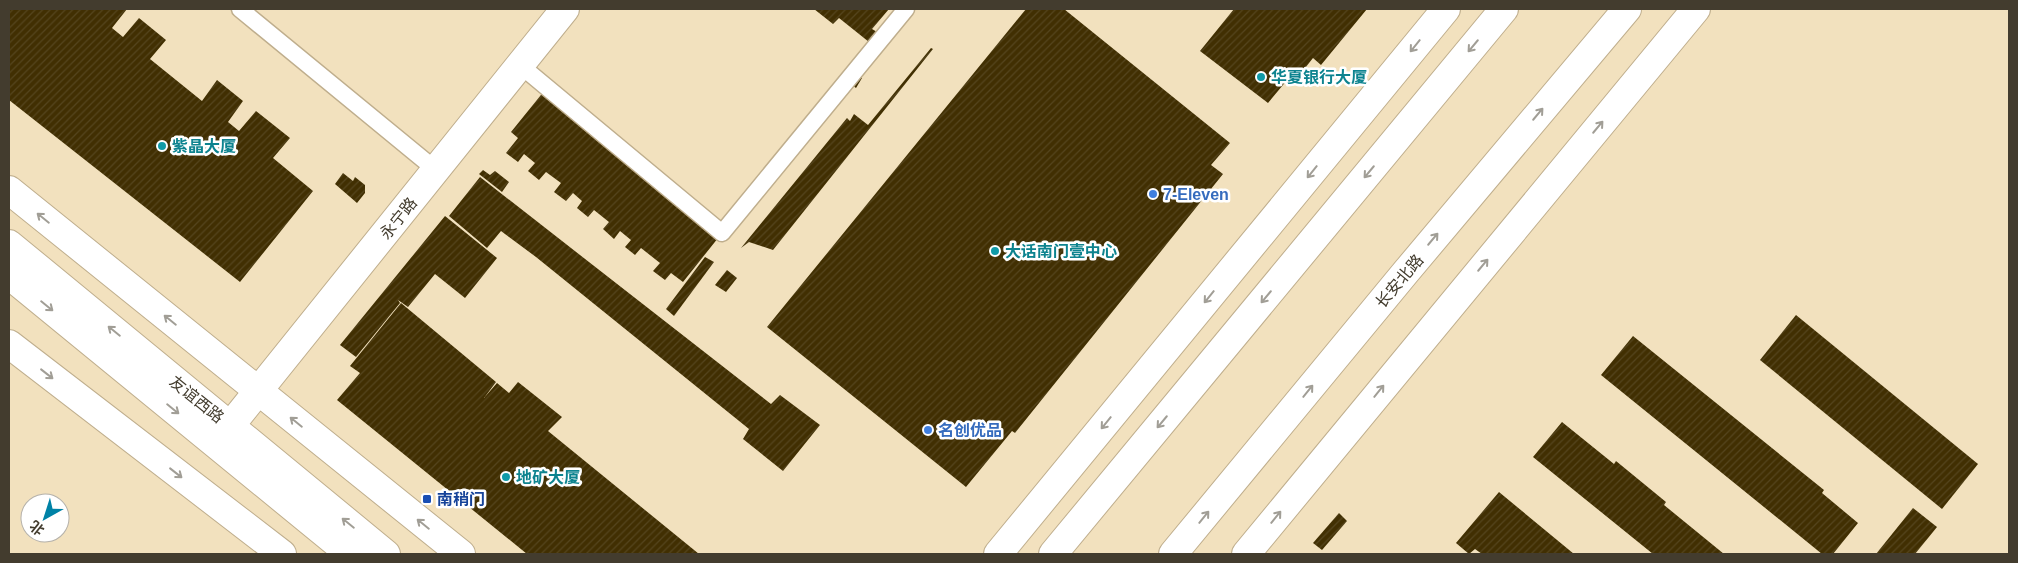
<svg xmlns="http://www.w3.org/2000/svg" width="2018" height="563" viewBox="0 0 2018 563" font-family="Arial,'Noto Sans SC',sans-serif">
<defs>
<pattern id="building-hatch" width="6" height="6" patternUnits="userSpaceOnUse" patternTransform="scale(1.25)"><rect width="6" height="6" fill="#412f02"/><path d="M-1 1l2-2M0 6l6-6M5 7l2-2" fill="none" stroke="#55451e"/></pattern>
</defs>
<rect width="100%" height="100%" fill="#f2e1be"/>
<g fill="url(#building-hatch)">
<polygon points="9,9 127,9 112,28 123,37 139,18 166,40 150,59 202,101 217,80 243,101 228,122 239,131 256,111 290,138 273,158 313,191 240,282 9,100"/>
<polygon points="814,9 889,9 872,29 877,32 869,42 839,18 833,24"/>
<polygon points="1026,9 1064,9 1230,143 1211,165 1223,174 1015,433 1012,431 966,487 767,327"/>
<polygon points="1234,9 1367,9 1321,65 1313,58 1298,77 1293,73 1268,103 1200,51"/>
<polygon points="931,48 933,49 773,250 749,242 741,248 847,118 850,121 854,114 868,125"/>
<polygon points="848,66 862,78 856,88 840,76"/>
<polygon points="549,85 726,228 683,282 671,273 665,280 653,271 660,263 641,248 635,255 625,247 631,240 620,231 614,239 603,229 609,222 594,210 588,217 577,208 582,201 573,193 566,201 554,192 561,183 546,172 539,180 528,171 535,163 524,154 518,162 506,153 518,138 511,132"/>
<polygon points="483,170 490,175 495,171 509,182 502,192 479,174"/>
<polygon points="343,173 353,181 355,177 365,185 365,193 357,203 335,184"/>
<polygon points="480,177 771,404 780,395 820,425 783,471 743,439 749,429 536,257 501,231 487,248 449,216"/>
<polygon points="445,216 497,258 465,298 435,274 408,307 398,300 400,303 356,357 340,345"/>
<polygon points="705,257 714,262 674,316 666,309"/>
<polygon points="727,270 737,278 726,292 715,285"/>
<polygon points="401,303 496,382 484,398 497,383 509,393 518,382 562,417 548,431 699,554 527,554 337,400 360,373 350,366"/>
<polygon points="1796,315 1978,464 1942,509 1760,360"/>
<polygon points="1633,336 1824,490 1822,493 1858,523 1833,554 1822,554 1601,375"/>
<polygon points="1562,422 1614,464 1616,461 1666,502 1664,505 1724,554 1653,554 1533,457"/>
<polygon points="1499,492 1574,554 1482,554 1475,549 1469,554 1456,543"/>
<polygon points="1913,508 1937,527 1915,554 1876,554"/>
<polygon points="1339,513 1347,521 1322,550 1313,543"/>
</g>
<g fill="none" stroke-linecap="round" stroke-linejoin="round">
<g stroke="#bfae8d" stroke-width="19">
<g id="lane">
<polyline points="240,9 436,170"/>
<polyline points="520,65 722,233 906,9"/>
</g>
</g>
<g stroke="#bfae8d" stroke-width="30">
<g id="street">
<polyline points="230,426 565,9"/>
<polyline points="998,554 1446,9"/>
<polyline points="1246,554 1696,9"/>
</g>
</g>
<g stroke="#bfae8d" stroke-width="30">
<g id="secondary">
<polyline points="9,190 461,554"/>
<polyline points="9,244 386,554"/>
<polyline points="9,275 350,554"/>
<polyline points="9,344 282,554"/>
</g>
</g>
<g stroke="#bfae8d" stroke-width="30">
<g id="primary">
<polyline points="1053,554 1504,9"/>
<polyline points="1173,554 1405,273 1627,9"/>
</g>
</g>
<use href="#lane" stroke="#fff" stroke-width="16"/>
<use href="#street" stroke="#fff" stroke-width="28"/>
<use href="#secondary" stroke="#fff" stroke-width="28"/>
<use href="#primary" stroke="#fff" stroke-width="28"/>
</g>
<defs><path id="oneway-shaft" d="M-6 0H5M1.5-3L5.5 0L1.5 3" fill="none" stroke-width="1.6" stroke-linecap="round" stroke-linejoin="round" transform="scale(1.25)"/></defs>
<g stroke="#a19e96">
<use href="#oneway-shaft" transform="translate(1415 46) rotate(129)"/>
<use href="#oneway-shaft" transform="translate(1473 46) rotate(130)"/>
<use href="#oneway-shaft" transform="translate(1538 114) rotate(-50)"/>
<use href="#oneway-shaft" transform="translate(1598 127) rotate(-50)"/>
<use href="#oneway-shaft" transform="translate(1312 172) rotate(129)"/>
<use href="#oneway-shaft" transform="translate(1369 172) rotate(130)"/>
<use href="#oneway-shaft" transform="translate(43 218) rotate(-141)"/>
<use href="#oneway-shaft" transform="translate(1433 239) rotate(-50)"/>
<use href="#oneway-shaft" transform="translate(1483 265) rotate(-50)"/>
<use href="#oneway-shaft" transform="translate(1209 297) rotate(129)"/>
<use href="#oneway-shaft" transform="translate(1266 297) rotate(130)"/>
<use href="#oneway-shaft" transform="translate(47 306) rotate(39)"/>
<use href="#oneway-shaft" transform="translate(170 320) rotate(-141)"/>
<use href="#oneway-shaft" transform="translate(114 331) rotate(-141)"/>
<use href="#oneway-shaft" transform="translate(47 374) rotate(38)"/>
<use href="#oneway-shaft" transform="translate(1308 391) rotate(-51)"/>
<use href="#oneway-shaft" transform="translate(1379 391) rotate(-51)"/>
<use href="#oneway-shaft" transform="translate(173 409) rotate(39)"/>
<use href="#oneway-shaft" transform="translate(296 422) rotate(-141)"/>
<use href="#oneway-shaft" transform="translate(1162 422) rotate(130)"/>
<use href="#oneway-shaft" transform="translate(1106 423) rotate(129)"/>
<use href="#oneway-shaft" transform="translate(176 473) rotate(38)"/>
<use href="#oneway-shaft" transform="translate(1204 517) rotate(-51)"/>
<use href="#oneway-shaft" transform="translate(1276 517) rotate(-51)"/>
<use href="#oneway-shaft" transform="translate(348 523) rotate(-141)"/>
<use href="#oneway-shaft" transform="translate(423 524) rotate(-141)"/>
</g>
<g fill="#0f9aa8" stroke="#fff" stroke-width="2">
<circle cx="1261" cy="77" r="5"/>
<circle cx="162" cy="146" r="5"/>
<circle cx="995" cy="251" r="5"/>
<circle cx="506" cy="477" r="5"/>
</g>
<g fill="#3f7fe0" stroke="#fff" stroke-width="2">
<circle cx="1153" cy="194" r="5"/>
<circle cx="928" cy="430" r="5"/>
</g>
<rect fill="#1a4fb4" stroke="#fff" stroke-width="2" x="422" y="494" width="10" height="10" rx="2.5"/>
<g text-anchor="middle" stroke-width="5" stroke-linejoin="round" paint-order="stroke">
<g font-size="16" font-weight="bold" fill="#0d838f" stroke="#fff" text-anchor="start">
<text x="1271" y="83">华夏银行大厦</text>
<text x="172" y="152">紫晶大厦</text>
<text x="1005" y="257">大话南门壹中心</text>
<text x="516" y="483">地矿大厦</text>
</g>
<g font-size="16" font-weight="bold" fill="#366cbe" stroke="#fff" text-anchor="start">
<text x="1163" y="200">7-Eleven</text>
<text x="938" y="436">名创优品</text>
</g>
<g font-size="16" fill="#433c2e" stroke="#fff">
<text transform="translate(398 218) rotate(-51)" y="6">永宁路</text>
<text transform="translate(1399 281) rotate(-50)" y="6">长安北路</text>
<text transform="translate(197 399) rotate(39)" y="6">友谊西路</text>
</g>
<g font-size="16" font-weight="bold" fill="#164399" stroke="#fff" text-anchor="start">
<text x="437" y="505">南稍门</text>
</g>
</g>
<rect width="2018" height="563" fill="none" stroke="#433c2e" stroke-width="20"/>
<g transform="translate(45 518) rotate(219)"><circle r="24" fill="#ffffff" stroke="#b4b1ab"/>
<path d="M0-4L9 19L0 12L-9 19Z" fill="#0082a6"/>
<text y="-8" font-size="14" font-weight="bold" text-anchor="middle" fill="#433c2e">北</text>
</g>
</svg>
